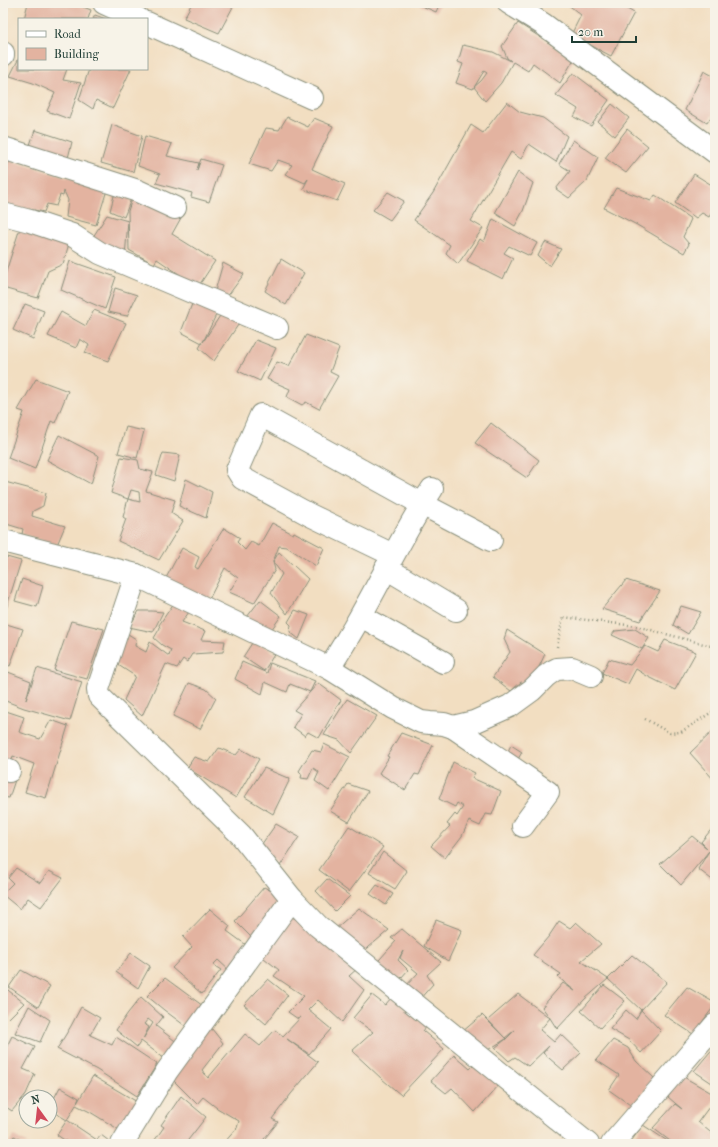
<svg xmlns="http://www.w3.org/2000/svg" width="718" height="1147" viewBox="0 0 718 1147" font-family="'IM FELL French Canon',serif">
<rect width="100%" height="100%" fill="#f7f3e8"/>
<filter id="ink" filterUnits="userSpaceOnUse"><feTurbulence type="fractalNoise" baseFrequency=".025" numOctaves="2"/><feDisplacementMap in="SourceGraphic" scale="8" xChannelSelector="R" yChannelSelector="G"/><feConvolveMatrix kernelMatrix="1 2 1 2 8 2 1 2 1" color-interpolation-filters="sRGB"/></filter>
<filter id="wash" filterUnits="userSpaceOnUse"><feTurbulence type="fractalNoise" baseFrequency=".012" numOctaves="4" result="noise"/><feDisplacementMap in="SourceGraphic" scale="16" xChannelSelector="R" yChannelSelector="G"/><feGaussianBlur stdDeviation="0.9" result="paint"/><feColorMatrix in="noise" values="0 0 0 0 0 0 0 0 0 0 0 0 0 0 0 0 0 1.4 0 .05"/><feComposite in="paint" operator="in"/></filter>
<g filter="url(#wash)">
<rect width="100%" height="100%" fill="#f2dec1"/>
<g id="blocks">
<g fill="#e3b3a0" fill-rule="evenodd">
<polygon points="28,3 73,3 91,10 88,19 24,19"/>
<polygon points="192,3 228,3 234,5 219,33 184,18"/>
<polygon points="415,3 440,3 436,12"/>
<polygon points="566,3 617,3 634,13 611,56 571,35 581,15"/>
<polygon points="683,3 693,3 691,6"/>
<polygon points="95,15 106,19 93,19"/>
<polygon points="518,23 574,59 560,83 533,63 528,71 513,62 501,83 485,101 474,87 481,81 487,73 484,71 473,89 456,83 463,64 458,62 463,45 493,52 511,61 507,58 502,46"/>
<polygon points="19,58 19,69 67,69 63,80 81,83 69,119 47,111 55,93 33,83 10,76"/>
<polygon points="89,69 131,69 113,108 96,100 93,109 79,100"/>
<polygon points="704,71 715,77 715,111 707,123 685,110"/>
<polygon points="573,73 609,100 591,126 574,117 578,109 556,95"/>
<polygon points="507,102 520,112 543,118 567,136 556,162 529,144 521,159 511,152 471,221 483,228 458,264 446,253 450,245 414,220 433,193 471,125 483,133"/>
<polygon points="612,104 629,118 615,136 598,122"/>
<polygon points="287,117 308,127 314,118 333,126 312,169 345,184 337,201 303,189 308,179 305,183 285,174 292,165 278,160 271,171 249,164 266,128 279,130"/>
<polygon points="112,125 142,136 133,172 101,163"/>
<polygon points="627,129 648,146 626,173 605,158"/>
<polygon points="35,130 72,142 66,166 28,151"/>
<polygon points="145,136 172,144 167,156 199,163 197,170 201,159 222,165 209,202 191,197 192,193 156,183 160,174 138,166"/>
<polygon points="573,140 598,157 587,181 569,198 556,189 570,171 559,164"/>
<polygon points="9,160 107,190 96,225 66,217 68,200 64,191 63,196 60,195 56,206 47,204 44,212 29,209 29,213 3,203 3,180"/>
<polygon points="518,172 533,183 523,211 515,226 495,213"/>
<polygon points="694,174 715,187 715,207 709,217 702,213 696,218 675,203"/>
<polygon points="616,188 651,201 655,195 691,219 683,237 689,244 684,253 637,225 604,208"/>
<polygon points="115,192 131,199 124,217 110,211"/>
<polygon points="388,192 404,201 390,220 373,210"/>
<polygon points="134,193 182,216 172,234 215,261 198,287 157,259 154,264 129,250 128,211"/>
<polygon points="107,215 128,221 125,257 91,240"/>
<polygon points="493,219 537,243 530,256 509,246 504,253 513,258 503,279 467,261 480,239 484,242"/>
<polygon points="20,228 71,237 63,264 48,271 38,298 3,288 3,281"/>
<polygon points="545,242 561,249 550,266 538,256"/>
<polygon points="281,259 304,273 286,305 265,291"/>
<polygon points="70,261 116,277 105,309 61,290"/>
<polygon points="223,263 244,274 227,297 215,291"/>
<polygon points="115,288 137,295 127,316 108,312"/>
<polygon points="194,299 217,313 203,342 225,308 242,319 214,361 199,348 202,343 181,332"/>
<polygon points="25,304 44,311 33,339 13,330"/>
<polygon points="94,310 126,323 108,361 85,353 89,345 80,339 76,348 48,336 61,312 86,326"/>
<polygon points="306,335 339,348 330,372 338,376 319,409 306,402 302,405 287,397 290,389 267,379 277,362 289,366"/>
<polygon points="256,340 276,348 260,381 238,371"/>
<polygon points="36,379 68,391 55,423 51,421 35,469 8,458 24,412 18,410"/>
<polygon points="491,423 539,460 527,478 475,443"/>
<polygon points="126,427 144,431 137,458 118,453"/>
<polygon points="59,435 99,456 91,484 47,460"/>
<polygon points="163,453 180,455 174,481 156,475"/>
<polygon points="121,457 138,460 140,469 153,472 146,491 175,500 171,513 183,521 159,560 118,541 126,519 123,517 128,499 140,502 139,492 131,490 128,499 111,493"/>
<polygon points="186,479 212,492 206,518 179,506"/>
<polygon points="5,482 46,493 43,506 33,511 32,516 65,526 57,545 22,534 23,529 3,523 4,502 3,502 3,487"/>
<polygon points="272,523 293,534 294,532 324,548 316,566 287,547 279,546 273,562 279,552 308,579 287,614 271,593 282,574 273,562 275,570 254,603 229,592 238,578 225,568 206,605 187,587 166,578 182,548 199,557 195,567 198,569 224,528 240,538 237,542 245,550 251,542 259,546"/>
<polygon points="3,556 21,561 5,612 3,612"/>
<polygon points="22,579 43,586 37,607 15,601"/>
<polygon points="626,580 660,591 640,621 602,609"/>
<polygon points="176,600 191,609 182,622 205,631 201,640 225,641 223,652 192,654 187,662 183,659 177,668 166,664 142,716 124,700 135,676 112,661 128,634 136,639 135,646 146,652 150,642 169,656 171,650 162,645 154,638 160,628 159,625"/>
<polygon points="260,600 281,616 269,633 247,617"/>
<polygon points="681,606 701,612 688,634 673,625"/>
<polygon points="295,610 309,615 299,639 290,632 291,625 288,622"/>
<polygon points="139,611 152,611 163,612 153,632 129,627"/>
<polygon points="71,621 104,629 87,679 54,670"/>
<polygon points="3,623 23,629 10,666 3,663"/>
<polygon points="635,629 649,638 642,649 612,635 615,631"/>
<polygon points="507,630 545,654 531,684 521,682 511,691 493,677 510,652 504,639"/>
<polygon points="254,640 275,653 264,671 243,657"/>
<polygon points="665,640 696,652 675,690 647,676 636,669 628,684 602,673 609,659 630,665 645,646 658,652"/>
<polygon points="242,662 267,673 270,663 315,681 310,692 290,684 287,692 265,682 262,694 235,679"/>
<polygon points="37,668 82,682 70,721 24,708 3,700 3,670 31,681 26,700"/>
<polygon points="189,683 206,689 216,698 200,729 173,716"/>
<polygon points="318,683 341,700 319,738 308,732 305,736 293,727 301,714 294,710"/>
<polygon points="347,699 377,716 351,753 339,740 324,735"/>
<polygon points="3,710 24,717 19,732 40,739 51,720 68,726 46,798 25,792 34,764 13,756 10,766 3,764"/>
<polygon points="715,729 715,781 690,753"/>
<polygon points="401,733 433,745 419,775 415,774 405,790 379,773 389,757 387,756"/>
<polygon points="324,744 350,757 329,791 315,781 319,772 313,768 308,779 301,778 302,774 299,771 312,750 321,752"/>
<polygon points="511,745 522,752 517,761 506,755"/>
<polygon points="219,748 236,755 241,749 259,759 236,798 187,768 194,757 209,762"/>
<polygon points="453,762 475,773 472,778 501,791 492,815 486,814 480,826 469,821 462,836 445,858 431,846 450,826 447,824 455,814 457,816 463,807 457,803 455,807 439,799"/>
<polygon points="264,768 290,779 273,814 245,797"/>
<polygon points="3,777 15,780 9,798 3,797"/>
<polygon points="348,784 368,791 349,822 330,811"/>
<polygon points="276,824 299,837 280,866 259,848"/>
<polygon points="715,825 715,882 698,869 709,851 681,885 660,864 692,836 708,849 701,842"/>
<polygon points="349,826 383,847 349,892 319,870"/>
<polygon points="383,852 407,871 395,889 369,873"/>
<polygon points="16,868 40,883 49,871 63,878 41,907 28,898 20,909 3,895 3,893 13,883 8,878"/>
<polygon points="327,879 350,896 335,911 316,891"/>
<polygon points="377,885 393,894 386,905 370,894"/>
<polygon points="264,887 286,899 255,941 235,921"/>
<polygon points="359,908 389,930 362,953 334,930"/>
<polygon points="210,909 230,926 227,931 249,947 231,972 218,960 213,965 221,970 202,994 172,968 192,947 183,937"/>
<polygon points="289,915 313,930 359,967 349,976 364,990 342,1022 318,1000 308,1010 331,1029 309,1054 287,1039 318,1062 291,1094 272,1119 278,1122 260,1144 223,1144 237,1128 239,1121 217,1108 203,1097 197,1104 170,1077 208,1024 223,1043 202,1070 208,1078 245,1034 260,1046 275,1030 283,1036 301,1017 298,1019 288,1012 304,996 274,976 279,970 259,954"/>
<polygon points="436,920 462,930 448,961 424,946"/>
<polygon points="559,921 570,928 576,922 601,944 581,961 608,979 585,999 557,1029 550,1018 540,1030 554,1042 561,1034 581,1053 563,1070 543,1053 549,1046 528,1066 515,1057 509,1061 495,1048 506,1039 486,1051 462,1032 482,1015 506,1039 515,1030 505,1038 488,1020 518,994 550,1018 542,1007 563,983 575,991 558,977 561,974 533,955 549,936"/>
<polygon points="402,929 441,962 427,975 433,984 418,1001 405,987 418,973 400,958 403,951 398,960 408,970 395,985 372,968 396,941 391,938"/>
<polygon points="131,953 150,966 138,988 116,972"/>
<polygon points="632,955 667,982 641,1010 608,979"/>
<polygon points="21,970 50,986 38,1007 9,987"/>
<polygon points="165,978 203,1006 188,1028 164,1010 147,996"/>
<polygon points="268,979 288,995 266,1024 244,1005"/>
<polygon points="604,985 625,1001 600,1028 581,1011"/>
<polygon points="3,986 24,1003 3,1024"/>
<polygon points="687,987 715,1003 715,1005 693,1034 664,1015"/>
<polygon points="372,995 385,1005 392,997 427,1026 423,1031 444,1049 401,1095 382,1079 352,1051 373,1032 353,1018"/>
<path d="M141,997L163,1017L156,1026L179,1044L165,1059L141,1041L137,1047L116,1030L128,1013ZM148,1019L153,1023L143,1039L149,1027L144,1024Z"/>
<polygon points="29,1006 50,1020 40,1042 15,1033"/>
<polygon points="81,1007 100,1018 90,1035 112,1045 116,1037 157,1064 137,1096 97,1070 57,1049 71,1026"/>
<polygon points="626,1010 636,1019 641,1010 661,1031 641,1053 629,1040 610,1029"/>
<polygon points="12,1036 35,1047 23,1069 35,1074 26,1094 12,1111 3,1105 3,1066 6,1060 3,1059 3,1054"/>
<polygon points="613,1040 628,1048 636,1061 654,1078 633,1107 609,1090 619,1075 596,1060"/>
<polygon points="715,1046 715,1085 694,1071"/>
<polygon points="454,1055 470,1069 474,1065 499,1085 475,1112 452,1088 446,1093 431,1081"/>
<polygon points="93,1076 139,1103 123,1132 90,1112 76,1105 67,1120 50,1110 50,1106 60,1087 79,1098 77,1103"/>
<polygon points="682,1076 715,1095 715,1099 698,1122 715,1136 715,1144 674,1144 653,1128 675,1104 682,1109 668,1097"/>
<polygon points="181,1096 206,1117 185,1144 152,1144 164,1127 161,1125"/>
<polygon points="67,1120 97,1140 101,1135 113,1144 70,1144 57,1135"/>
<polygon points="643,1125 672,1144 629,1144"/>
<polygon points="14,1136 28,1144 8,1144"/>
</g>
</g>
</g>
<g filter="url(#ink)">
<use href="#blocks" fill-opacity="0" stroke="#888e7a" stroke-width="1"/>
<g fill="none" stroke-linecap="round" stroke-linejoin="round">
<g stroke="#888e7a" stroke-width="24">
<g id="minor">
<polyline points="104,3 139,19"/>
<polyline points="509,3 543,24 715,152"/>
<polyline points="147,23 312,98"/>
<polyline points="3,148 138,191 175,208"/>
<polyline points="3,214 30,221 72,235 100,253 277,328"/>
<polyline points="3,541 136,575 329,668 393,708 421,722 430,723 444,724 453,727 474,722 510,706 532,690 546,676 553,671 557,669 572,668 591,676"/>
<polyline points="393,555 310,515 242,478 237,470 261,415 422,504 491,540"/>
<polyline points="386,568 456,610"/>
<polyline points="136,575 98,689 99,696 241,835 292,899 318,926 588,1144"/>
<polyline points="361,616 443,662"/>
<path d="M329,668C340,651 351,633 361,615C385,573 405,530 432,489"/>
<polyline points="453,727 548,792 523,826"/>
<polyline points="3,769 9,771"/>
<polyline points="122,1144 167,1071 292,899"/>
<polyline points="612,1144 715,1025"/>
</g>
</g>
<g stroke="#888e7a" stroke-width="24">
<polyline id="highway" points="3,53 3,55"/>
</g>
<g stroke="#888e7a" stroke-width="2.5" stroke-dasharray="1 3" stroke-linecap="butt">
<polyline points="557,647 563,617 636,626 715,647"/>
<polyline points="645,719 670,733 681,732 715,710"/>
</g>
<use href="#minor" stroke="#fff" stroke-width="22"/>
<use href="#highway" stroke="#fff" stroke-width="22"/>
</g>
</g>
<rect width="718" height="1147" fill="none" stroke="#f7f3e8" stroke-width="16"/>
<rect x="18" y="18" width="130" height="52" fill="#f7f3e8" stroke="#a1aaa0"/>
<rect x="26" y="31" width="20" height="6" fill="#ffffff" stroke="#a1aaa0"/>
<text x="54" y="38" font-size="12" fill="#1f3d34">Road</text>
<rect x="26" y="48" width="20" height="12" fill="#e3b3a0" stroke="#a1aaa0"/>
<text x="54" y="58" font-size="12" fill="#1f3d34">Building</text>
<g transform="translate(38 1109) rotate(345)"><circle r="19" fill="#f7f3e8" stroke="#a1aaa0"/>
<path d="M0-3L7 15L0 10L-7 15Z" fill="#d1495b"/>
<text y="-6" font-size="11" font-weight="bold" text-anchor="middle" fill="#1f3d34">N</text>
</g>
<path d="M572 36v6h64v-6" fill="none" stroke="#1f3d34" stroke-width="2"/>
<text x="578" y="36" font-size="12" fill="#1f3d34" stroke="#f7f3e8" stroke-width="3" paint-order="stroke">20 m</text>
</svg>
